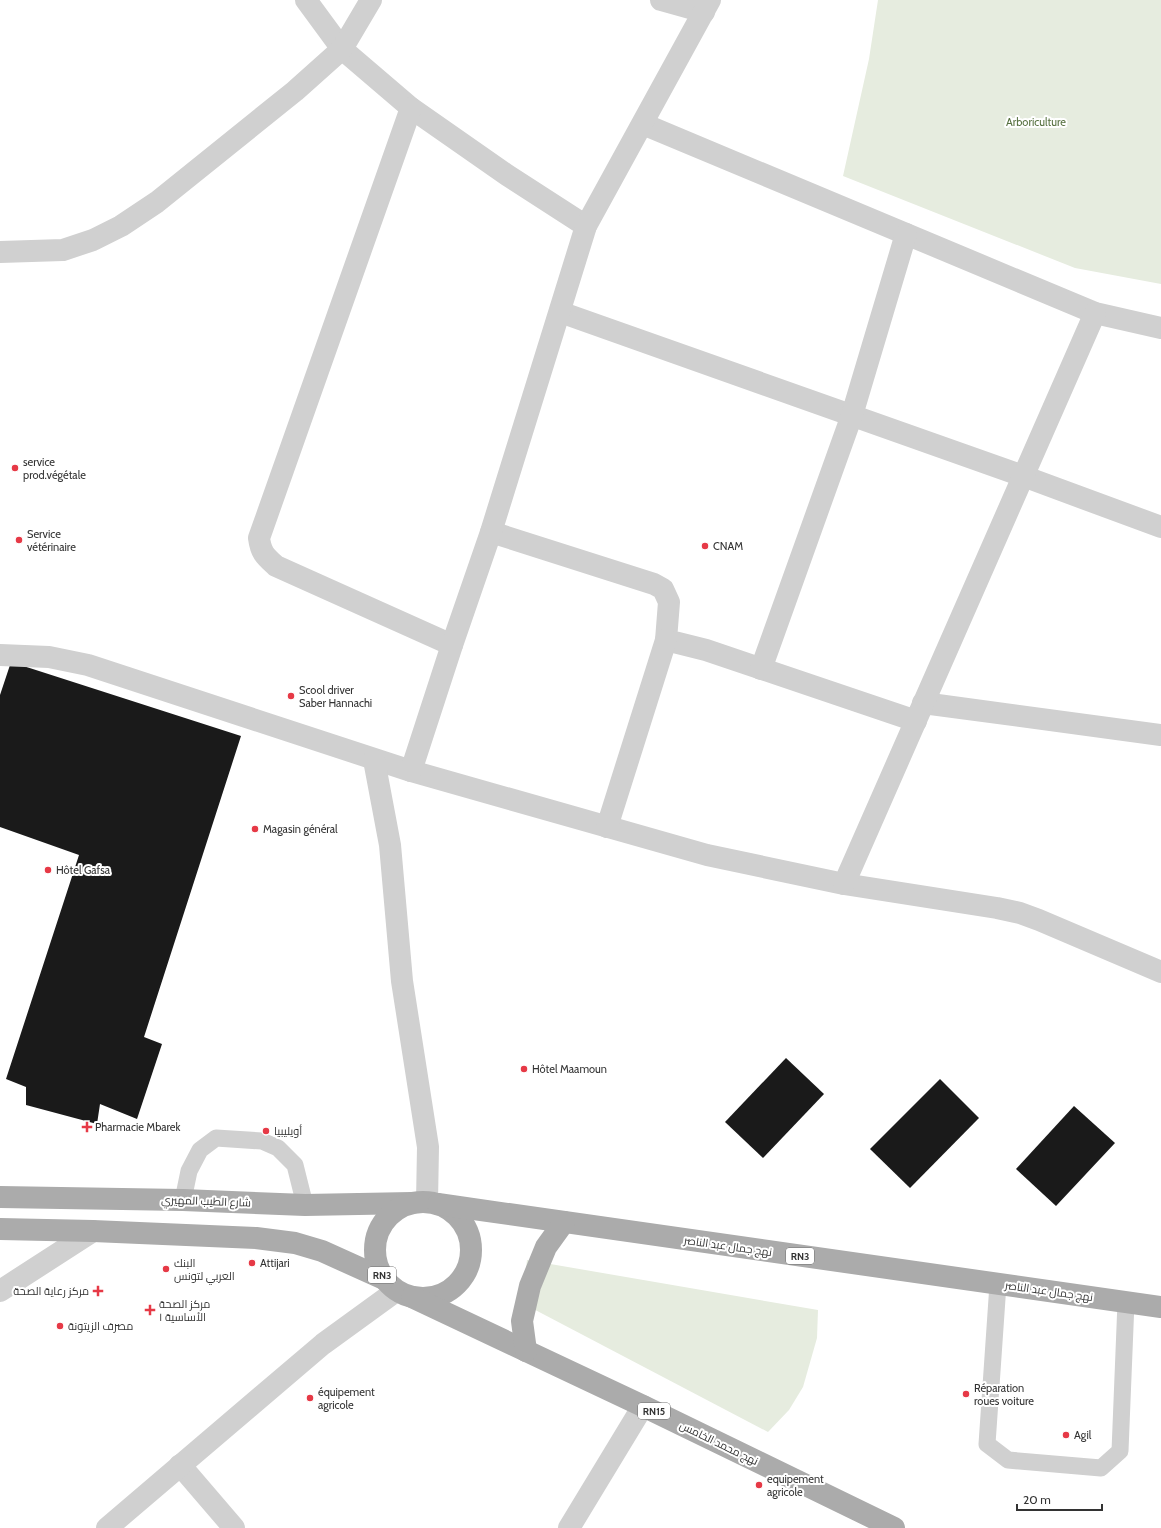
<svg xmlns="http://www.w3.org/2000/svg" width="1161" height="1528" viewBox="0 0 1161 1528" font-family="Cabin,Cairo,sans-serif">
<rect width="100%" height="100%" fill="#fff"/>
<g fill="#e6ecdf">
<polygon points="878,0 1161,0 1161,284 1075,268 843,176 869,59"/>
<polygon points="527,1260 818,1310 817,1338 803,1387 789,1410 768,1432 522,1303"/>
</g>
<g fill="#1a1a1a">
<polygon points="11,662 241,736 144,1037 162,1044 137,1119 100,1104 97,1124 26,1105 26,1087 6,1079 79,855 0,827 0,695"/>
<polygon points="786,1058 824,1094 763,1158 725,1122"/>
<polygon points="940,1079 979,1118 910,1188 870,1149"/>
<polygon points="1074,1106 1115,1143 1056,1206 1016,1169"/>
</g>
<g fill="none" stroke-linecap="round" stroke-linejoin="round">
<g stroke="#d0d0d0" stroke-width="17">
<polyline points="183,1200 189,1171 200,1150 216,1138 262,1141 278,1148 295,1165 305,1205"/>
<polyline points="998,1284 987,1444 1008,1460 1101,1468 1120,1451 1126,1302"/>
</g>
<g stroke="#d0d0d0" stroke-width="22">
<polyline points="306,0 342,49 411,108 507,175 586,226"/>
<polyline points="661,0 704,12"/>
<path d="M411,108L259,538C261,553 265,556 276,566L452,645"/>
<polyline points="643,124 1095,313 1161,328"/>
<polyline points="0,252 63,250 93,240 121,226 157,202 295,91 342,49 371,0"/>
<polyline points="560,312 1023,476 1161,527"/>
<polyline points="491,532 654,584 663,589 669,602 666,640 706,650 916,721"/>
<polyline points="0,655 49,657 88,665 411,771 707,855 844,884 997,908 1020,913 1039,920 1161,972"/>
<polyline points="761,669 852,415 906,234"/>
<polyline points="923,703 1161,735"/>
<polyline points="374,760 390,845 402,981 428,1147 427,1202"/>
<polyline points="411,771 452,645 491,532 586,226 710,0"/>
<polyline points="607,827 666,640"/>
<polyline points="844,884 1095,313"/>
<polyline points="0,1291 93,1231"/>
<polyline points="180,1465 234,1528"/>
<polyline points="107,1528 323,1344 396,1291"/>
<polyline points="569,1528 643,1406"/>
</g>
<g stroke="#ababab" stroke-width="22">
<polyline points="0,1197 183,1200 305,1205 412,1203"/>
<circle cx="423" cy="1250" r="48"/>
<polyline points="438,1204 1161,1307"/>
<polyline points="0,1229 93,1231 256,1238 295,1243 322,1251 384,1279"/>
<polyline points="412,1297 643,1406 894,1528"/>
<polyline points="526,1351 522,1321 530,1286 546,1247 564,1222"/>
</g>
</g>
<g fill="#e63946" stroke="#fff" stroke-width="1.5">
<circle cx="15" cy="468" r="4"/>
<circle cx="19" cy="540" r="4"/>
<circle cx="705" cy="546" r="4"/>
<circle cx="291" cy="696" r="4"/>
<circle cx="255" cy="829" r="4"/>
<circle cx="48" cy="870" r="4"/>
<circle cx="524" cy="1069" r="4"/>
<path d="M85 1121h4v4h4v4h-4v4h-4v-4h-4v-4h4z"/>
<circle cx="266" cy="1131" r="4"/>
<circle cx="252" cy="1263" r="4"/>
<circle cx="166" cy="1269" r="4"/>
<path d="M96 1285h4v4h4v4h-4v4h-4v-4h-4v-4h4z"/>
<path d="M148 1304h4v4h4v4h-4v4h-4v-4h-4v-4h4z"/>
<circle cx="60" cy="1326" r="4"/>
<circle cx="966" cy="1394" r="4"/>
<circle cx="310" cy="1398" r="4"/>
<circle cx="1066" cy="1435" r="4"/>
<circle cx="759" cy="1485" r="4"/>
</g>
<g text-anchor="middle" stroke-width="4" stroke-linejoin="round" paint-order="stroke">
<g fill="#fff" stroke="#707070" stroke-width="1">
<rect x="786" y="1248" width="28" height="16" rx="3"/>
<rect x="368" y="1267" width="28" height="16" rx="3"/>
<rect x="638" y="1403" width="32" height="16" rx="3"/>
</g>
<g font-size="10" font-weight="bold" fill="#333">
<text x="800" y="1260">RN3</text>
<text x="382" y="1279">RN3</text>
<text x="654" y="1415">RN15</text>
</g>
<g font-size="11" fill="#56703f" stroke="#fff">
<text x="1036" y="126">Arboriculture</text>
</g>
<g font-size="11" fill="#333" stroke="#fff" text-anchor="start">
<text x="23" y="466">service<tspan x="23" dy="13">prod.végétale</tspan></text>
<text x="27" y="538">Service<tspan x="27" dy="13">vétérinaire</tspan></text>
<text x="713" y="550">CNAM</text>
<text x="299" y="694">Scool driver<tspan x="299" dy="13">Saber Hannachi</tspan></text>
<text x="263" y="833">Magasin général</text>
<text x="56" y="874">Hôtel Gafsa</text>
<text x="532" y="1073">Hôtel Maamoun</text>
<text x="95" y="1131">Pharmacie Mbarek</text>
<text x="274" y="1135">أويليبيا</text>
<text x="174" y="1267">البنك<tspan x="174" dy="13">العربي لتونس</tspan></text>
<text x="260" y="1267">Attijari</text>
<text x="89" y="1295" text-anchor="end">مركز رعاية الصحة</text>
<text x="159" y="1308">مركز الصحة<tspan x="159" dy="13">الأساسية ١</tspan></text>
<text x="68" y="1330">مصرف الزيتونة</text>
<text x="974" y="1392">Réparation<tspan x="974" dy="13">roues voiture</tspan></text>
<text x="318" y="1396">équipement<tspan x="318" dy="13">agricole</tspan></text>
<text x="1074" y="1439">Agil</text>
<text x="767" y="1483">equipement<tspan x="767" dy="13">agricole</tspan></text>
</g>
<g font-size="11" fill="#333" stroke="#fff">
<text transform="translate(206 1201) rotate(2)" y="4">شارع الطيب المهيري</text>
<text transform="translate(728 1246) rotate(8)" y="4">نهج جمال عبد الناصر</text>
<text transform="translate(1049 1291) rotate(8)" y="4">نهج جمال عبد الناصر</text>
<text transform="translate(719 1443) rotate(26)" y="4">نهج محمد الخامس</text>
</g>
</g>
<path d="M1017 1504v6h85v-6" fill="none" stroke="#333333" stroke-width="2"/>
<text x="1023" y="1504" font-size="12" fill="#333333" stroke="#ffffff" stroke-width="3" paint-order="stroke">20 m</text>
</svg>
